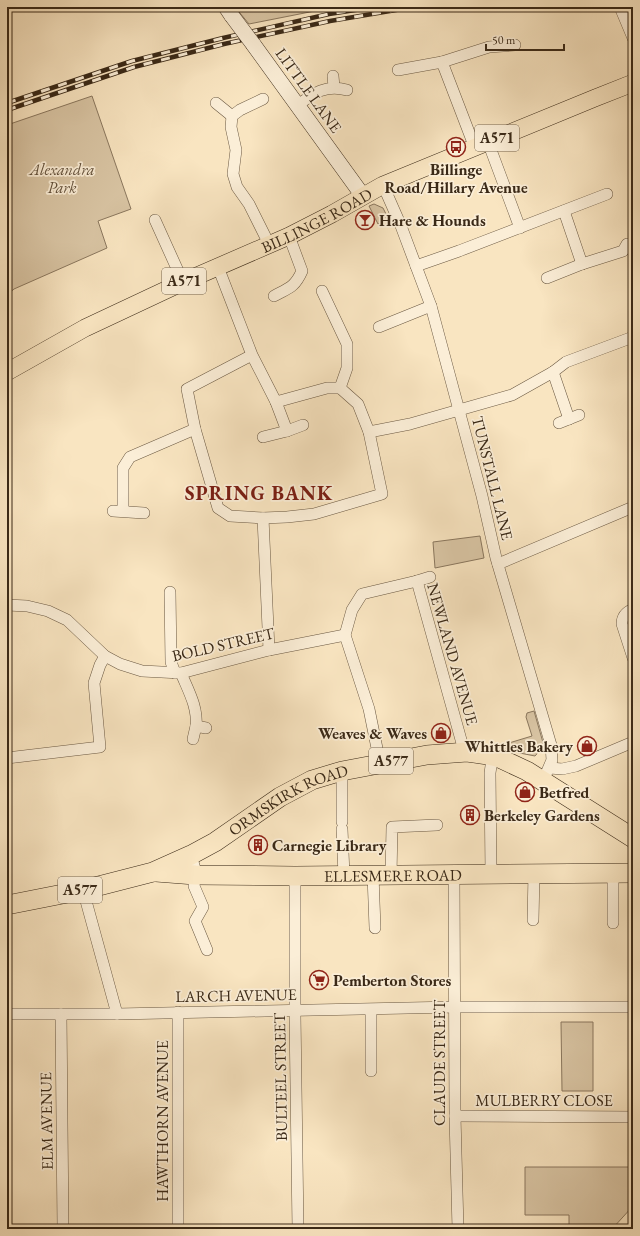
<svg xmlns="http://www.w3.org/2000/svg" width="640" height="1236" viewBox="0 0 640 1236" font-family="'EB Garamond',serif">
<rect width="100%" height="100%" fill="#f9e5c1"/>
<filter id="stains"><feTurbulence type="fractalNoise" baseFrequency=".005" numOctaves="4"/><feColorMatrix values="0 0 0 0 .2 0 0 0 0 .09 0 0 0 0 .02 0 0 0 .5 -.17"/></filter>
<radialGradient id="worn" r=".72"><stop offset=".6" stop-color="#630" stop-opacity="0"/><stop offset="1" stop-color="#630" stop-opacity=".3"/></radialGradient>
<g fill="#d9c5a4" stroke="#8a775e">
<polygon points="235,7 335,7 249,24"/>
<polygon points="92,96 131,209 98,221 107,248 14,289 7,295 7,125"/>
<polygon points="374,204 383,208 387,216 386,220 378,224 369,206"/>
<polygon points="480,536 484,558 435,568 433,542"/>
<polygon points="534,711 544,746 535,756 504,750 509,743 532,736 526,717 527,713"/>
<polygon points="561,1022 593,1022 593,1091 562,1091"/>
<polygon points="525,1167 633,1167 633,1206 612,1229 569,1229 569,1215 525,1215"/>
</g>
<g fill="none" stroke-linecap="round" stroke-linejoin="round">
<g stroke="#6a5842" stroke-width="12">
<g id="street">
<polyline points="620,7 633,38"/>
<polyline points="442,62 489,47 515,45"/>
<polyline points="398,70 442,62 475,148"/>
<polyline points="333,76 334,87"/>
<polyline points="263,99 240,110 232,116 231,127 236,150 233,174 237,187 249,204 269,244"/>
<polyline points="216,103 232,116"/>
<path d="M298,105C314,93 326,84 347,90"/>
<polyline points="488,142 520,228"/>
<polyline points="383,185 401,226 431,306 482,496 496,558 551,745 552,760 543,781"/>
<polyline points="564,211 582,264"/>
<polyline points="155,220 183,282"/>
<polyline points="416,266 459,251 607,194"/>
<polyline points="218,267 252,355 276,402 327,388 340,388 358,404 369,432 382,494 314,514 287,517 263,518 230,516 218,508 195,429 187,389 252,355"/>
<polyline points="547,278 582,264 623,251 627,244"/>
<polyline points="322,291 347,344 347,368 340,388"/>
<path d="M274,296C289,288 295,287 302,271L289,236"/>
<polyline points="379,327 431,306"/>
<polyline points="553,372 569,419"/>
<polyline points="276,402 287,431"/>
<polyline points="559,423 579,415"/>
<polyline points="369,432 410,424 512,395 553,372 566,362 633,337"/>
<polyline points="263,437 287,431 303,425"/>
<polyline points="113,511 144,513"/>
<polyline points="123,511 123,468 130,457 195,429"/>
<polyline points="263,518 269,650"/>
<polyline points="498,564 633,507"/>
<polyline points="417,581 430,577"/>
<polyline points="170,592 171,662 175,673"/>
<polyline points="7,605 27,606 48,611 67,620 105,656 120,664 142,671 181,673 269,650 345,635"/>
<path d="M633,609C626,612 622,617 622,624L633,658"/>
<path d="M181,673C188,690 198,707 196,726"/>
<polyline points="193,739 196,726 206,728"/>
<polyline points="7,758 100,747 94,683 100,665 105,656"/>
<polyline points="380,763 369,709 345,635 352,610 362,594 417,581 463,747 467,752"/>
<polyline points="550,768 562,769 576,766 633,742"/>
<polyline points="342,771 342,822"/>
<polyline points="342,829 344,875"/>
<polyline points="191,855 195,869 194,886 203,907 195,921 207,950"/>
<polyline points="613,873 613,923"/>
<polyline points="454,874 455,1116 458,1229"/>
<polyline points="491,874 490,773 491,766 497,757"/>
<polyline points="373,875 375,928"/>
<polyline points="391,875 392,827 437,825"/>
<polyline points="295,876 295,1015 298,1229"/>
<polyline points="83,890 117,1014"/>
<polyline points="533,920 534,874"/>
<polyline points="371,1010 371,1071"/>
<polyline points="178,1012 178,1229"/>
<polyline points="7,1014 117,1014 455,1007 633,1007"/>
<polyline points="61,1014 63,1229"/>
<polyline points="455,1116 633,1117"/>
</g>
</g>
<g stroke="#3a2917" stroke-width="16">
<g id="secondary">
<polyline points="226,7 232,16"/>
<polyline points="253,44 363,196"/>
</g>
</g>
<g stroke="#3a2917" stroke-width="18">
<g id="primary">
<path id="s1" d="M7,372L85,328L183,282L289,236L332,214L383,185L595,98L633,83"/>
</g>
</g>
<g stroke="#3a2917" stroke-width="20">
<g id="highway">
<path id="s2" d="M156,872L195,875L295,876L633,873"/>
<path id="s3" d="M7,905L83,890L153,872L191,855L215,842L280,797L312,780L342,771L427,755L467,752L488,755L497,757L527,771L633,838"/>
</g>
</g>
<use href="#street" stroke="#fbeed7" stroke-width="11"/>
<use href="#secondary" stroke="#fbeed7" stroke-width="15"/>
<use href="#primary" stroke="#f9e5c1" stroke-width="17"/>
<use href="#highway" stroke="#f9e5c1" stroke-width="19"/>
<g stroke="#3a2917" stroke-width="4.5">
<g id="rail">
<polyline points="7,103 132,61 223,38 329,14 375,7"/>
<polyline points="7,110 134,67 224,44 330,21 414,7"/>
</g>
</g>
<use href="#rail" stroke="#fbeed7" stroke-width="3" stroke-dasharray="9" stroke-linecap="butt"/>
<g stroke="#3a2917" stroke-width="16" stroke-linecap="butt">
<polyline id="secondary-bridge" points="232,16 253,44"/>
</g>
<use href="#secondary-bridge" stroke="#fbeed7" stroke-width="15"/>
</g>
<defs>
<g id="bus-ring" transform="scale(1)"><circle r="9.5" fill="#fbeed7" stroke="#8f2418" stroke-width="1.5"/><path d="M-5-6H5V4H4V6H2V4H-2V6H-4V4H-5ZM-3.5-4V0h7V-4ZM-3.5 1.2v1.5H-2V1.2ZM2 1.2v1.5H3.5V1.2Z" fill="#8f2418"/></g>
<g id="bar-ring" transform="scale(1)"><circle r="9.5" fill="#fbeed7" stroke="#8f2418" stroke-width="1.5"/><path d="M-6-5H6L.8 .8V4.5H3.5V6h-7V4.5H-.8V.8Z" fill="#8f2418"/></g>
<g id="shop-ring" transform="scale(1)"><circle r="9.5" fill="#fbeed7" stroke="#8f2418" stroke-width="1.5"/><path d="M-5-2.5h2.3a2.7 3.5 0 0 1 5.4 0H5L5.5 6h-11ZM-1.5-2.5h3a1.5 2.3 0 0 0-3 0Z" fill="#8f2418"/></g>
<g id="building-ring" transform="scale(1)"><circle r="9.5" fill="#fbeed7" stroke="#8f2418" stroke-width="1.5"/><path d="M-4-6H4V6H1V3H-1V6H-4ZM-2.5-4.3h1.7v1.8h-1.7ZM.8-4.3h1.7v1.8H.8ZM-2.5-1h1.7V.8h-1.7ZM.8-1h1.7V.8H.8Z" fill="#8f2418"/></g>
<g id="supermarket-ring" transform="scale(1)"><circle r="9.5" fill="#fbeed7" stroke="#8f2418" stroke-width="1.5"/><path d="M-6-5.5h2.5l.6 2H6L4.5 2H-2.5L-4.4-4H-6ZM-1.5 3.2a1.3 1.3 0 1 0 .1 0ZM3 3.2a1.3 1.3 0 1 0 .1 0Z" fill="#8f2418"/></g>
</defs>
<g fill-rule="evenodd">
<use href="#bus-ring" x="456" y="147"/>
<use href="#bar-ring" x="365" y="220"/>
<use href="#shop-ring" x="441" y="733"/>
<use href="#shop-ring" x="587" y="746"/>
<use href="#shop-ring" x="525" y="792"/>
<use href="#building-ring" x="470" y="815"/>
<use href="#building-ring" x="258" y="845"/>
<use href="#supermarket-ring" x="319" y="980"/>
</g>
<g text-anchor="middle" stroke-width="3.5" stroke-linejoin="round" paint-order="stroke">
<g fill="#fbeed7" stroke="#746451" stroke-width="1">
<rect x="475" y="125" width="44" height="26" rx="3"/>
<rect x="162" y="268" width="44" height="26" rx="3"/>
<rect x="369" y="748" width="44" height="26" rx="3"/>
<rect x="58" y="877" width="44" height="26" rx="3"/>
</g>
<g font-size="15" font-weight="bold" fill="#3a2917">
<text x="497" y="143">A571</text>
<text x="184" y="286">A571</text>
<text x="391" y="766">A577</text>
<text x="80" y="895">A577</text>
</g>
<g font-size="16" fill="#3a2917" stroke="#fbeed7">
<text transform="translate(309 90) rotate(54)" y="6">LITTLE LANE</text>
<text dy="6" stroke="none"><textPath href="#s1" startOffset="345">BILLINGE ROAD</textPath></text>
<text transform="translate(493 478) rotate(76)" y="6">TUNSTALL LANE</text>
<text transform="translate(223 644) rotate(-13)" y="6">BOLD STREET</text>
<text transform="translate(453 654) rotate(74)" y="6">NEWLAND AVENUE</text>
<text dy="6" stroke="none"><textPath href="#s3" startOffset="304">ORMSKIRK ROAD</textPath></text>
<text dy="6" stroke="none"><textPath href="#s2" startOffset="237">ELLESMERE ROAD</textPath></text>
<text transform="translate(236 995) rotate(-1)" y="6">LARCH AVENUE</text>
<text transform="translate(439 1063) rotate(-90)" y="6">CLAUDE STREET</text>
<text transform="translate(280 1077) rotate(-91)" y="6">BULTEEL STREET</text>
<text x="544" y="1106">MULBERRY CLOSE</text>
<text transform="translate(46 1121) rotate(-91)" y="6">ELM AVENUE</text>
<text transform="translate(162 1121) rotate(-90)" y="6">HAWTHORN AVENUE</text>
</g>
<g font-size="16" font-style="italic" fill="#62503a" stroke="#fbeed7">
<text x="62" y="175">Alexandra<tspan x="62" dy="18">Park</tspan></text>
</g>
<g font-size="16" font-weight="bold" fill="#3a2917" stroke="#fbeed7" text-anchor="start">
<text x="456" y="175" text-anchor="middle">Billinge<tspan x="456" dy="18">Road/Hillary Avenue</tspan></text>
<text x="379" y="226">Hare &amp; Hounds</text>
<text x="427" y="739" text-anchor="end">Weaves &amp; Waves</text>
<text x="573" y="752" text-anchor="end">Whittles Bakery</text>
<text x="539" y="798">Betfred</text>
<text x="484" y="821">Berkeley Gardens</text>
<text x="272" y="851">Carnegie Library</text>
<text x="333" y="986">Pemberton Stores</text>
</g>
<g font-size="20" font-weight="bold" letter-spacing="1" fill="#7a1f14" stroke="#fbeed7">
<text x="259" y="500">SPRING BANK</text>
</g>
</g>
<rect width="640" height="1236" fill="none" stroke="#f9e5c1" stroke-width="24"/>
<rect x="8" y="8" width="624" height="1220" fill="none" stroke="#3a2917" stroke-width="2"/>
<rect x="12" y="12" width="616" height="1212" fill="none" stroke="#3a2917"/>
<path d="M486 44v6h78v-6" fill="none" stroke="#3a2917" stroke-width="2"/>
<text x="492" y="44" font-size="12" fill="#3a2917" stroke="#fbeed7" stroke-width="3" paint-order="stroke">50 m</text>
<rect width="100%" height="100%" filter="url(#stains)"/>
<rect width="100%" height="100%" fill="url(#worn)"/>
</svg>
